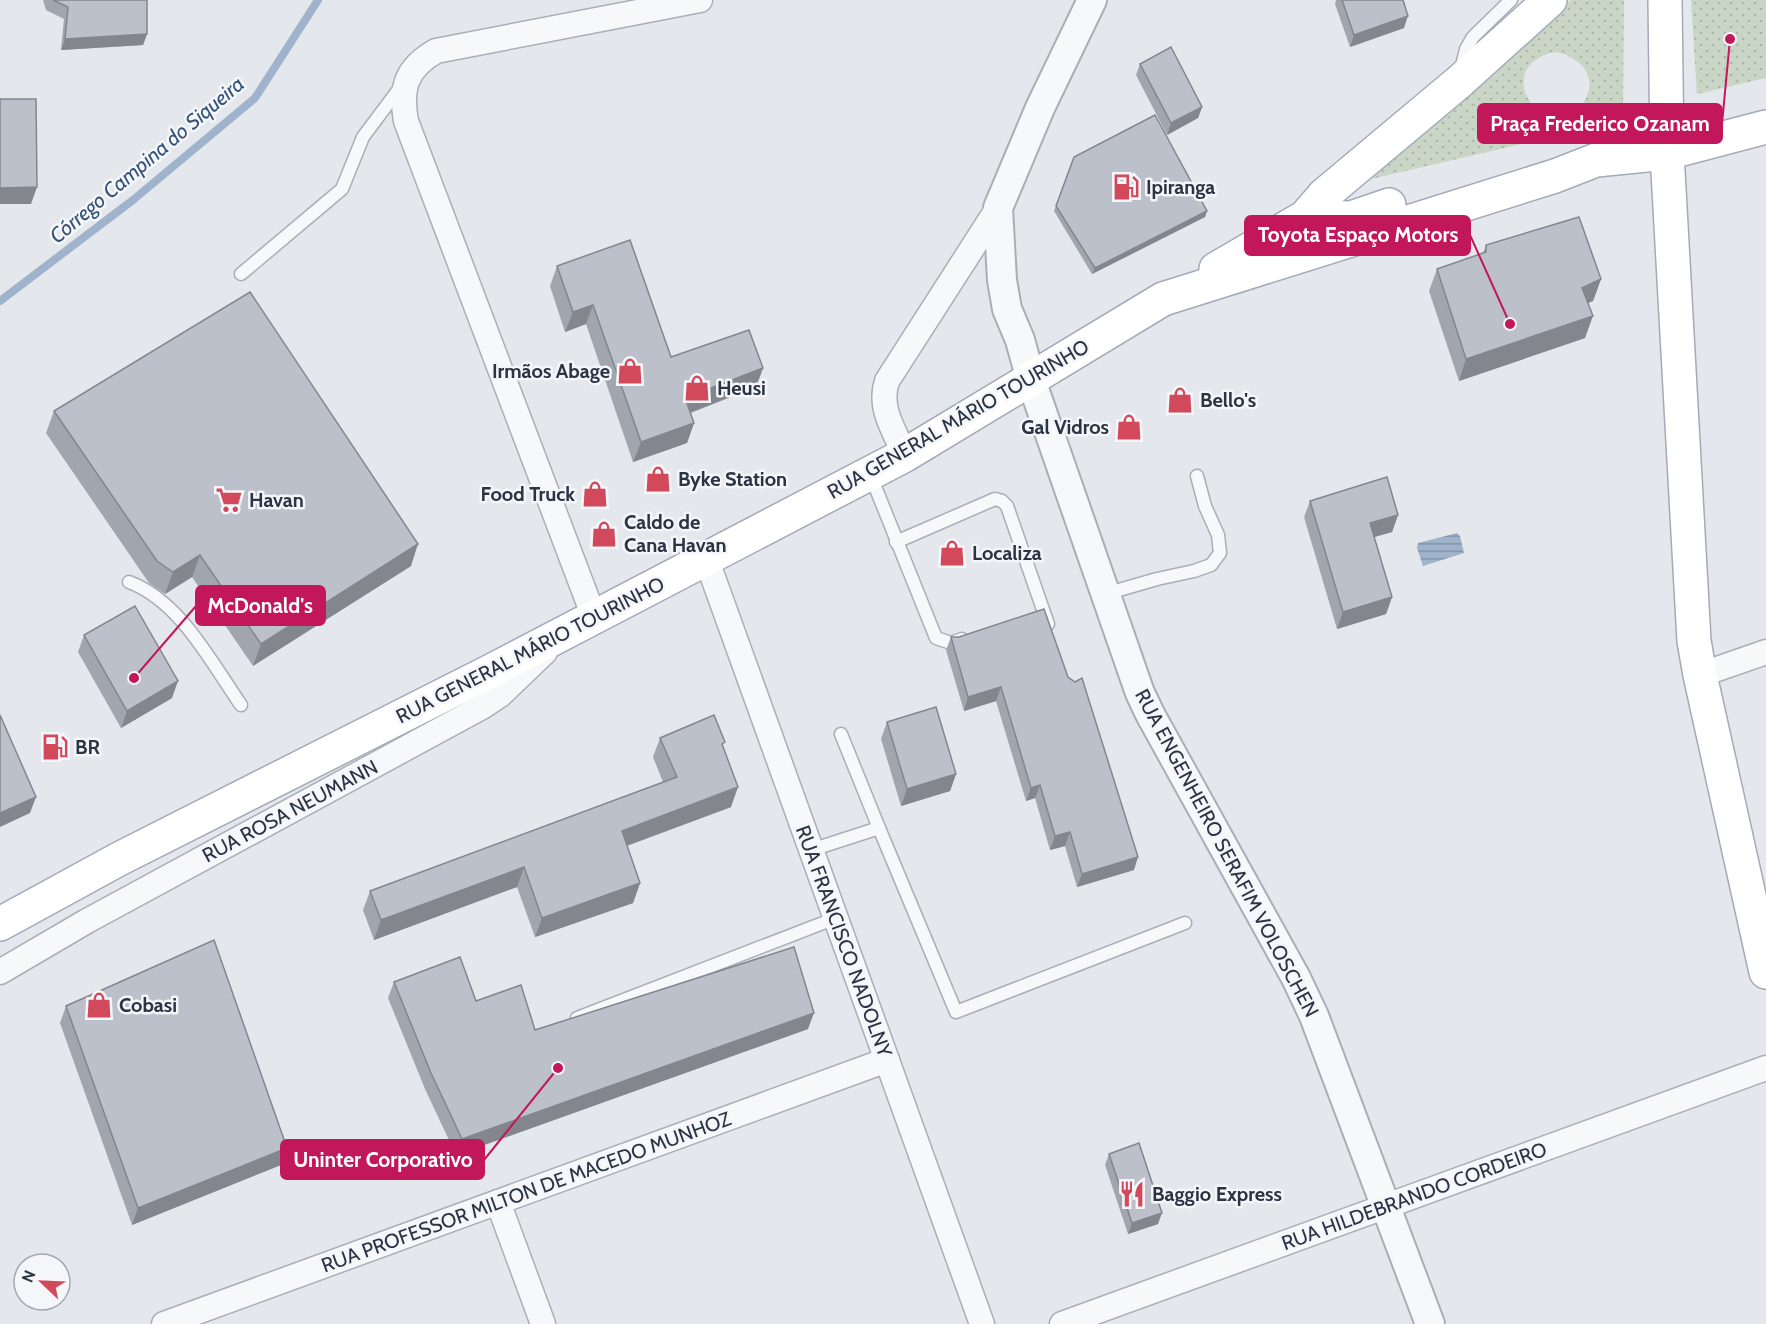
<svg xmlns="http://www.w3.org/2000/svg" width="1766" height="1324" viewBox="0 0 1766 1324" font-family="Cabin,sans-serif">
<defs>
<pattern id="park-dots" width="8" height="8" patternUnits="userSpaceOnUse" patternTransform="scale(1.5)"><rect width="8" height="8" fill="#c9d6c5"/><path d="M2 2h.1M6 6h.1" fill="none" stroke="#adb8ab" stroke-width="1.8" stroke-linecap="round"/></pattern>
<pattern id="water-rules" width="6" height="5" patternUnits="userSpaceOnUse" patternTransform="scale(1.5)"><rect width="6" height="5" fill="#9fb4cc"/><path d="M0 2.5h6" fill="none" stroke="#8293a7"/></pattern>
</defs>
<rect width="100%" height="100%" fill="#e4e7ec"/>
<g fill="url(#park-dots)" fill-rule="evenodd">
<path d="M1571,0H1624L1623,109L1612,123L1371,179ZM1554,52C1578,55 1599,75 1585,100C1554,153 1483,71 1554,52Z"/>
<polygon points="1691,0 1766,0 1766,78 1697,94"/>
</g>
<polygon fill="url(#water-rules)" points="1457,533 1460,536 1464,553 1423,566 1417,548 1418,543"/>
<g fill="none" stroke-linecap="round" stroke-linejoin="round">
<polyline stroke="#9fb4cc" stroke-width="8" points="0,301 133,200 255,98 318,0"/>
<g stroke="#a9aeb7" stroke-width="15">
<g id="service">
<polyline points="1461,70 1466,49 1473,37 1511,0"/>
<polyline points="241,274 342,189 363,137 402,85"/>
<polyline points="870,474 936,638 951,643 962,639"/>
<polyline points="896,542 995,499 1002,501 1007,506 1048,624"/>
<path d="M129,582C180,601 211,662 241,705"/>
<polyline points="1105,594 1157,579 1194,571 1211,565 1220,553 1218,535 1205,506 1197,476"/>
<polyline points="879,828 956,1012 1185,923"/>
<polyline points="811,850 879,828 841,734"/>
<polyline points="577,1018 836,918"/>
</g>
</g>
<g stroke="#a9aeb7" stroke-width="27">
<g id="minor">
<path d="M905,455C894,430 878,408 887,381L998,208"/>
<polyline points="706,558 982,1324"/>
<path d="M594,617L406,121C400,88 406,68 436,51L700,0"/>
<polyline points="1700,675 1766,652"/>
<polyline points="0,972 87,921 482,707 500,695 545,652"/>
<polyline points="498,1202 543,1324"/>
<polyline points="164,1324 887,1060"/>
<polyline points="1062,1324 1766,1068"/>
</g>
</g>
<g stroke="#a9aeb7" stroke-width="32">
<polyline id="tertiary" points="1092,0 1040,108 998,208 1002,280 1007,309 1020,340 1031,380 1140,693 1150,714 1296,978 1314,1016 1430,1324"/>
</g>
<g stroke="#a3abb8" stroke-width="36">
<g id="primary">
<polyline points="1665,0 1667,153 1694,641 1700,675 1766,972"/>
<polyline points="1305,217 1351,218 1389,205"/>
<polyline points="1216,269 1305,217 1324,195 1459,82 1550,0"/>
<polyline points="0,924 119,859 491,671 905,455 1163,299 1555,176 1596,160 1667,153 1766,127"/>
</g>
</g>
<use href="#service" stroke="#f7f8fa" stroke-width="12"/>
<use href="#minor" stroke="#f7f8fa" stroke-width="24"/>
<use href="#tertiary" stroke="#f7f8fa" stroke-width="28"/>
<use href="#primary" stroke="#fff" stroke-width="33"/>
</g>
<g fill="#a1a5ae">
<polygon points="43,0 147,0 147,34 143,45 61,50 64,19 46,10"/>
<polygon points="1336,0 1403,0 1404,28 1350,47 1335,4"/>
<polygon points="1140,64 1202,107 1198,118 1167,135 1136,75"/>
<polygon points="1074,157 1207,211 1205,217 1092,274 1054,211"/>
<polygon points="1486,245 1601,279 1593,301 1588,303 1585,338 1459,381 1429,291 1437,269 1483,253"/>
<polygon points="557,266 671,357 763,368 756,387 691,413 694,423 687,443 633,462 586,324 565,332 550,286"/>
<polygon points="54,411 411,566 253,666 192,577 165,594 149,583 46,433"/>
<polygon points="1310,501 1398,515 1392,532 1374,537 1392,597 1386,614 1337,629 1304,517"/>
<polygon points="1044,609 1134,870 1077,887 1065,846 1050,850 1035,798 1026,801 996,701 964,711 946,650 951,637 959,637"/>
<polygon points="84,635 172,698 121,728 78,652"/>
<polygon points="887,722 956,774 950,791 901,806 881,739"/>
<polygon points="660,738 724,748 731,807 627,846 640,883 633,903 535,937 517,887 374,940 363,910 370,891 663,782 653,757"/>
<polygon points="394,982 476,1001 535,1030 808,1029 456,1155 425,1089 388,998"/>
<polygon points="66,1006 287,1148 281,1165 132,1225 60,1023"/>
<polygon points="1109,1154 1158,1224 1128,1234 1105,1165"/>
</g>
<g fill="#83868d">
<polygon points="1408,16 1404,28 1350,47 1354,35"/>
<polygon points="147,34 143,45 61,50 65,39"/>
<polygon points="1202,107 1198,118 1167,135 1171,123"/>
<polygon points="37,187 31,204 0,204 0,188"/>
<polygon points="1207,211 1205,217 1092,274 1095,268"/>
<polygon points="1601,279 1593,301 1574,309 1582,288"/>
<polygon points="593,305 586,324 565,332 573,312"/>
<polygon points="1593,316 1585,338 1459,381 1466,359"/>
<polygon points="763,368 756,387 678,417 685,398"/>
<polygon points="694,423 687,443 633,462 641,442"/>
<polygon points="1398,515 1392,532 1364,540 1370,523"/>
<polygon points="418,544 411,566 253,666 261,644"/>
<polygon points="200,555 192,577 165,594 173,572"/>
<polygon points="1392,597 1386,614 1337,629 1343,612"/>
<polygon points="178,681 172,698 121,728 127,711"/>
<polygon points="1001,687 996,701 964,711 968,697"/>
<polygon points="956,774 950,791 901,806 907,789"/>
<polygon points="1040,785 1035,798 1026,801 1031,788"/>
<polygon points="738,787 731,807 615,850 622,831"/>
<polygon points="36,797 30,813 0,827 0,813"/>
<polygon points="1070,832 1065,846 1050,850 1055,836"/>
<polygon points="1138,857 1134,870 1077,887 1082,874"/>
<polygon points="524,867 517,887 374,940 381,920"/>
<polygon points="640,883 633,903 535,937 542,918"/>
<polygon points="814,1013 808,1029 456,1155 462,1139"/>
<polygon points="287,1148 281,1165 132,1225 138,1208"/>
<polygon points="1162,1213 1158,1224 1128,1234 1132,1223"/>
</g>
<g fill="#bbc0ca" stroke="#83868d" stroke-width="1.5">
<polygon points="53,0 147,0 147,34 65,39 68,7"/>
<polygon points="1342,0 1403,0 1408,16 1354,35"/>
<polygon points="1171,47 1202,107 1171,123 1140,64"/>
<polygon points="0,99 36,99 37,187 0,188"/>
<polygon points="1155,115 1207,211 1095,268 1056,206 1074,157"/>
<polygon points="1579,217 1601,279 1582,288 1593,316 1466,359 1437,269 1486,252 1486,245"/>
<polygon points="630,240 671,357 749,330 763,368 685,398 694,423 641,442 593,305 573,312 557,266"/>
<polygon points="250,292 418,544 261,644 200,555 173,572 157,561 54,411"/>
<polygon points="1387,477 1398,515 1370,523 1392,597 1343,612 1310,501"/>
<polygon points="135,606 178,681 127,711 84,635"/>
<polygon points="1044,609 1068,677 1075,682 1082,678 1138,857 1082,874 1070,832 1055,836 1040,785 1031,788 1001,687 968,697 951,637 959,637"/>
<polygon points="936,707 956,774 907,789 887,722"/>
<polygon points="0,715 36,797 0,813"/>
<polygon points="714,715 725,742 722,744 738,787 622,831 640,883 542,918 524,867 381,920 370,891 677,777 660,738"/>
<polygon points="214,940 287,1148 138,1208 66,1006"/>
<polygon points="794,947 814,1013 462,1139 431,1073 394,982 460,957 476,1001 521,985 535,1030"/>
<polygon points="1139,1143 1162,1213 1132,1223 1109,1154"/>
</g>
<defs>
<g id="fuel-bare" transform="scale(2.07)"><path d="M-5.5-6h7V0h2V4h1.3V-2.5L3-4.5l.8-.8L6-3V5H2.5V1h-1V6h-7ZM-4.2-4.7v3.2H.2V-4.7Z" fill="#d1495b" stroke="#f4f6f9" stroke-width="2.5" paint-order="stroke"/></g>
<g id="shop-bare" transform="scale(2.07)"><path d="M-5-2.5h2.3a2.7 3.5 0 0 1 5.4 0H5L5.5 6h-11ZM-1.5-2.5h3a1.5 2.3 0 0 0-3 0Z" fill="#d1495b" stroke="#f4f6f9" stroke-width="2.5" paint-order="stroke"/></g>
<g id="supermarket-bare" transform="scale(2.07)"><path d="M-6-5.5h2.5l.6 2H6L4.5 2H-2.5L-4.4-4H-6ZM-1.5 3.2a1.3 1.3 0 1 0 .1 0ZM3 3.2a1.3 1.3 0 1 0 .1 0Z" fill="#d1495b" stroke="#f4f6f9" stroke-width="2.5" paint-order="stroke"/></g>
<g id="restaurant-bare" transform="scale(2.07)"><path d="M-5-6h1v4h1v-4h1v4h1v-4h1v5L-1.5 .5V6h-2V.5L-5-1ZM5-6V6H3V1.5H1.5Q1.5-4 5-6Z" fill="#d1495b" stroke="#f4f6f9" stroke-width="2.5" paint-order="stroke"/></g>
</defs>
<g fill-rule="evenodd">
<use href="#fuel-bare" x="1126" y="187"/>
<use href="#shop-bare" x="630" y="371"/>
<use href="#shop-bare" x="697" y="388"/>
<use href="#shop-bare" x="1180" y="400"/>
<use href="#shop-bare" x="1129" y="427"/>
<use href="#shop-bare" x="658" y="479"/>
<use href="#shop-bare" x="595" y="494"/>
<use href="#supermarket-bare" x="229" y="500"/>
<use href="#shop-bare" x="604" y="534"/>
<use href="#shop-bare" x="952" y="553"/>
<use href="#fuel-bare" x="55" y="747"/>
<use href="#shop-bare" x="99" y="1005"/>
<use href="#restaurant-bare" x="1132" y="1194"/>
</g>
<g text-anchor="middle" stroke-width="5" stroke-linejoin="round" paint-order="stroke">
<g font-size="20" font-weight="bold" fill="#2b3445" stroke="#f4f6f9" text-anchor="start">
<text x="1146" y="194">Ipiranga</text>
<text x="610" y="378" text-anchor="end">Irmãos Abage</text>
<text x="717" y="395">Heusi</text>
<text x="1200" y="407">Bello's</text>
<text x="1109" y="434" text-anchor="end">Gal Vidros</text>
<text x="678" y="486">Byke Station</text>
<text x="575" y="501" text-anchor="end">Food Truck</text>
<text x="249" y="507">Havan</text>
<text x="624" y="529">Caldo de<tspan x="624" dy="23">Cana Havan</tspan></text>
<text x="972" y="560">Localiza</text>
<text x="75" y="754">BR</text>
<text x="119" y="1012">Cobasi</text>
<text x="1152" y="1201">Baggio Express</text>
</g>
<g font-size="20" fill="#2b3445" stroke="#f4f6f9">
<text transform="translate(958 419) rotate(-30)" y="7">RUA GENERAL MÁRIO TOURINHO</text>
<text transform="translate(530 650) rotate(-27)" y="7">RUA GENERAL MÁRIO TOURINHO</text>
<text transform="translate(290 811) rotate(-28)" y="7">RUA ROSA NEUMANN</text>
<text transform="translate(1227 853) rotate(62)" y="7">RUA ENGENHEIRO SERAFIM VOLOSCHEN</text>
<text transform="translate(844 941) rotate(70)" y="7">RUA FRANCISCO NADOLNY</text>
<text transform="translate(526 1192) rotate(-20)" y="7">RUA PROFESSOR MILTON DE MACEDO MUNHOZ</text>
<text transform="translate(1414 1196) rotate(-20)" y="7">RUA HILDEBRANDO CORDEIRO</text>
</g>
<g font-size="21" font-style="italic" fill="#34527a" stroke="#f4f6f9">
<text transform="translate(147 160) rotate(-40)" y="7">Córrego Campina do Siqueira</text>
</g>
</g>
<path fill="none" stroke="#c2185b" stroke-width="2" d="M1730 39L1722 124M1510 324L1470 235M134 678L196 606M558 1068L484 1160"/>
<g fill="#c2185b" stroke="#f4f6f9" stroke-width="2">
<circle cx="1730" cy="39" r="6"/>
<circle cx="1510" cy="324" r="6"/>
<circle cx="134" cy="678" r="6"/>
<circle cx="558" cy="1068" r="6"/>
</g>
<g fill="#c2185b" stroke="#c2185b" stroke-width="2">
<rect x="1478" y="104" width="244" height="39" rx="6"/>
<rect x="1245" y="216" width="225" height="39" rx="6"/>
<rect x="196" y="586" width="129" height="39" rx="6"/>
<rect x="281" y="1140" width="203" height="39" rx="6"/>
</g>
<g font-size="21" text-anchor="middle" font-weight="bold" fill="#fff">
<text x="1600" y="131">Praça Frederico Ozanam</text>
<text x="1358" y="242">Toyota Espaço Motors</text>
<text x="260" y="613">McDonald's</text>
<text x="383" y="1167">Uninter Corporativo</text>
</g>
<g transform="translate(42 1282) rotate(293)"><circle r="28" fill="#f4f6f9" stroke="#a4a8b1" stroke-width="1.5"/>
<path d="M0-4.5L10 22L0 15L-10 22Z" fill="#d1495b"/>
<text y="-9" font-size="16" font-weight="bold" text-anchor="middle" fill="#2b3445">N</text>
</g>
</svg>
